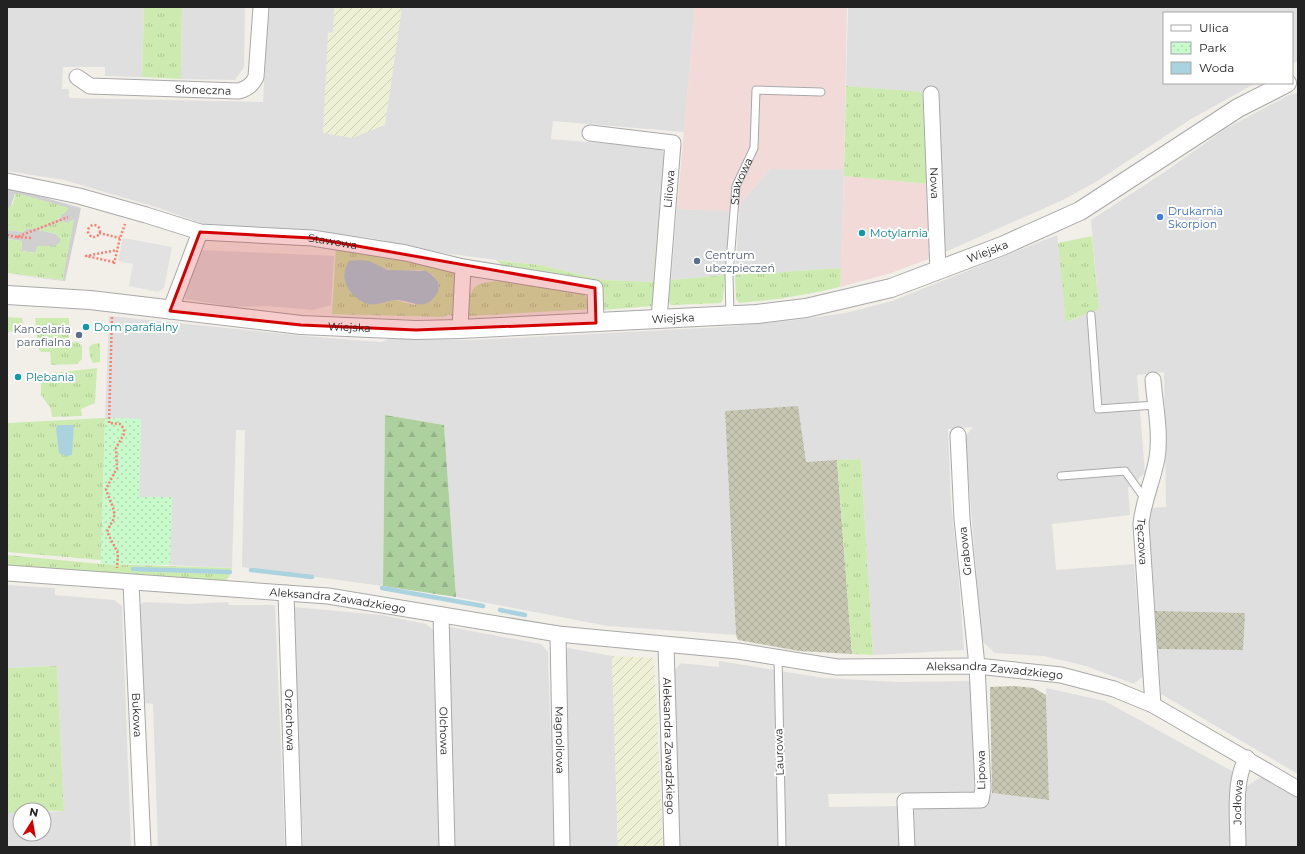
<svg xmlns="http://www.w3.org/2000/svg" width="1305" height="854" viewBox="0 0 1305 854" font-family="Montserrat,sans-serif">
<defs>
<pattern id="construction-cross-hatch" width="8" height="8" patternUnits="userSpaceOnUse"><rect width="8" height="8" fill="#c7c7b4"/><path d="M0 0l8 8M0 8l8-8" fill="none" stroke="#abab9a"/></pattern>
<pattern id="farmland-furrows" width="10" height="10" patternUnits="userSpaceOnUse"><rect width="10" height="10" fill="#eef0d5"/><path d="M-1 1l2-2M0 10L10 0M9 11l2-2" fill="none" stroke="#ccceb7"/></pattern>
<pattern id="grass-tufts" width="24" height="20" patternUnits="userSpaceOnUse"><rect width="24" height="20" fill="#cdebb0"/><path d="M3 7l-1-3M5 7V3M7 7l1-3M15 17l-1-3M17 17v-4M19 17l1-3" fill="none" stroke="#b0c997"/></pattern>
<pattern id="forest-firs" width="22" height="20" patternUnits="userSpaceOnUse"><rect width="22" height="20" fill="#add19e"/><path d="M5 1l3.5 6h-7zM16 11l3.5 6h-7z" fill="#95b388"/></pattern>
<pattern id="park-dots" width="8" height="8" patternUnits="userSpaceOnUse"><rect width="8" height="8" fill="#c8facc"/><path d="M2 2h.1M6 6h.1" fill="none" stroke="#acd6af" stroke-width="1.8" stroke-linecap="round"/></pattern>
</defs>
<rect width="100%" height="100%" fill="#f2efe9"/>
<g fill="#e0dfdf">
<polygon points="7,7 144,7 142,77 105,76 105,67 63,67 62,89 69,89 69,98 263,102 268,7 695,7 684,132 553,121 551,139 660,148 664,153 653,282 604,280 539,265 443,253 372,238 313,231 203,224 162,209 64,180 7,171"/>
<polygon points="182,7 245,7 244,67 235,80 181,79"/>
<polygon points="848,7 1298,7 1298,61 1292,64 1292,13 1164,13 1164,83 1256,83 1191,119 1099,180 1065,199 943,253 937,94 846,86"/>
<polygon points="1298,93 1298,774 1161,694 1148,508 1166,507 1164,372 1137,375 1145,473 1128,488 1130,515 1052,524 1056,570 1134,564 1143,676 1134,684 1086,666 1044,656 995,653 982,641 965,437 973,427 948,429 951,503 958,569 964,650 873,655 861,459 806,462 725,411 736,635 608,626 456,597 444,425 385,415 383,586 242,567 245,430 236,430 232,568 170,565 172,497 139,497 141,419 105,418 109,316 304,336 381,342 388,339 472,340 723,327 796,320 846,313 892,301 1057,235 1067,322 1099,309 1091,220 1166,171 1225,129 1289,95"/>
<polygon points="770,169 844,169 841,268 735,275 740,204"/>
<polygon points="677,209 730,211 725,275 671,280"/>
<polygon points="202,250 334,256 331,305 313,310 267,306 234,307 185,299 187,279"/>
<polygon points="7,585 55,588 55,595 114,600 122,606 131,847 7,847 7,813 20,813 20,834 44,834 44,812 64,811 57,666 7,668"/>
<polygon points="144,602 188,604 228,602 229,605 275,605 285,847 158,847 153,704 143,703 139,605"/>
<polygon points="293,607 382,615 426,624 433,630 437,757 446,631 450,627 541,644 548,652 554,847 303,847"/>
<polygon points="568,648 612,656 618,847 568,847 561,654"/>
<polygon points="719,661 824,678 897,682 971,681 974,792 828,794 829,807 982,805 992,793 1049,800 1046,688 1105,701 1232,771 1232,847 677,847 671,674 681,663 719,667"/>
<polygon points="1263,776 1298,797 1298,847 1245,847 1245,787"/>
</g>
<g fill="#f2dad9">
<polygon points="695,7 847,7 844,169 770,169 740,204 740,212 677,209"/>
<polygon points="844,176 929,184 931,258 891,273 840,287"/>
</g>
<polygon fill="#d0d0d0" points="7,187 81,208 65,281 7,274 63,280 67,223 63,222 39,230 56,234 60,238 60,243 55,246 47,246 36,253 21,251 22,241 7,239 7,230 23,232 26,229 32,229 61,218 15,194 7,217"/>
<g fill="url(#construction-cross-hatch)">
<polygon points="798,406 806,462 837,460 852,654 799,651 738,640 736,635 725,411"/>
<polygon points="1155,611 1245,613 1243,650 1158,649"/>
<polygon points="1014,686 1034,688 1046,695 1049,800 992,793 990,687"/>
</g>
<g fill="url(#farmland-furrows)">
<polygon points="334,7 402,7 385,125 352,138 323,133 328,33 333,32"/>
<polygon points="612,656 654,658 663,847 618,847"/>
</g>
<g fill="url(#grass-tufts)" fill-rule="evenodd">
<polygon points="144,7 182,7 181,79 142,77"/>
<polygon points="846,86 922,92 929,184 844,176"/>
<polygon points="664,153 667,160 653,306 601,310 601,286 504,267 496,260 539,265 604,280 653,282"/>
<path d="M16,193L69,208C61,220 41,230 26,229L23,232L7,230V209L13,204Z"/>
<polygon points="74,219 63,280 7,273 7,239 22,241 21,251 35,253 37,246 55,246 60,242 60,238 56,234 38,230 62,221 67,223"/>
<polygon points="1092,236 1099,309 1066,322 1058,243"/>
<path d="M336,247L372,252L453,272L456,276L455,312L452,316L449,314L444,317L332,314ZM383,267C398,277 420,263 434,276L415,305L394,300L378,304Z"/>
<path d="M841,268L840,287C807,295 774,300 739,303L736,299L735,275Z"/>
<polygon points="725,275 723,299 721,303 671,305 667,300 671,280"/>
<path d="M510,281L583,292L592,309L468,316C468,281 478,282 510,281Z"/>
<polygon points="7,317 22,318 24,327 20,331 7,332"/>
<polygon points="35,318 69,318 69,342 78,342 82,346 82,359 77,364 51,365 50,352 41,352 38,348"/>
<polygon points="100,343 100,362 93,363 90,357 89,347 93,344"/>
<polygon points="97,368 95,403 81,409 82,416 52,417 51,409 41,395 41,377 43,374"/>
<polygon points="105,418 101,560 7,552 7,423"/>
<polygon points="861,459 873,655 852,654 837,460"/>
<polygon points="7,555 101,564 232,568 229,577 224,582 7,567"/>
<polygon points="57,666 64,811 20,810 20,813 7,813 7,668"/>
</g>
<polygon fill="url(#forest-firs)" points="385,415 444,425 456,597 383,586"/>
<polygon fill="url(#park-dots)" points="105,418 141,419 139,497 172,497 170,565 101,564"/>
<polygon fill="#e2e2e2" points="123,238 172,247 164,288 158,292 129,286 133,264 118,261"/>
<g fill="#aad3df">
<path d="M359,260L369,261L388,270L426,271L431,274L438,282C439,288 439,292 435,296C424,312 411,300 396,300C387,300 379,306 369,304C350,299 337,278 349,261Z"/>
<polygon points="57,425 74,425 72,455 66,456 59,453 56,429"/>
</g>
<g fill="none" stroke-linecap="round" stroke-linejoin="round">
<g stroke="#aad3df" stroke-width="4.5">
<polyline points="133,569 230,572"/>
<polyline points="251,570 312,577"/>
<polyline points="382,588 483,606"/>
<polyline points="500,610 525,615"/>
</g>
<g stroke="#a9a9a9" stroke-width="9">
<g id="service">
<path id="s1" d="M730,315L729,275L736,186L754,148L756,90L821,92"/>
<polyline points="1091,315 1098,409 1155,405"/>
<polyline points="1061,476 1125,471 1145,499"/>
<polyline points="778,656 782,847"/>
</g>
</g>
<g stroke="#a9a9a9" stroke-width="17">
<g id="minor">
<path id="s2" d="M77,77L90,86L239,91C248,88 252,85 256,77L261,7"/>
<path id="s3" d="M931,94L938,271"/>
<polyline points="590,133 673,143 659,319"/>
<path id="s4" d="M7,181L79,196L146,215L200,232L312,238L406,253L463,267L460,329"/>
<polyline points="463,267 595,288 596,323"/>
<polyline points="170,311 200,232"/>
<path id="s5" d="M1153,380C1155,405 1161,433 1157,458C1153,481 1143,501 1141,524L1153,705"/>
<path id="s6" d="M7,573L328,596L558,634L738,651L837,667L977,666L1061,675L1114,689L1153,705L1298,789"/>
<path id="s7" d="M131,583L143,847"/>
<path id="s8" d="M286,593L294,847"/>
<path id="s9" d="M441,615L447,847"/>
<path id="s10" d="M558,634L562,847"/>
<path id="s11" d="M666,645L672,847"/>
<polyline points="907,847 905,801 981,800 983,788 977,666 962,519 958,435"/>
<path id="s12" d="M1238,847C1238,822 1233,779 1247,758"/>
</g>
</g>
<g stroke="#a9a9a9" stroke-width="20">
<g id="tertiary">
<path id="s13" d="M7,295L90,300L301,325L416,330L460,329L757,314L806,308L891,288L1002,246L1080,211L1238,108L1287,83"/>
</g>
</g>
<g stroke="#fa8072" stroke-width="2.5" stroke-dasharray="2 2" stroke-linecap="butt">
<circle cx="94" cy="231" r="6"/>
<polyline points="99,233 120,238"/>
<polyline points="7,235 17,237 68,217"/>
<polyline points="17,237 32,238"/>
<polyline points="114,262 86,256 117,250"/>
<polyline points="114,264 120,238 125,224"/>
<path d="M112,317L109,423L120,424L124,429V434L116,448L117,468L106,489C108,497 116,510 114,517C113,522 109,526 107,532L118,553L117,568"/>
</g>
<use href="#service" stroke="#fff" stroke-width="7"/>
<use href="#minor" stroke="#fff" stroke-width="15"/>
<use href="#tertiary" stroke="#fff" stroke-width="18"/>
</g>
<path fill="#d40000" fill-opacity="0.2" stroke="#d40000" stroke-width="3" stroke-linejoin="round" d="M200,232L312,238L595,288L596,323L416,330L301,325L170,311Z"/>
<circle fill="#3f7fe0" stroke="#fff" stroke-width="1.5" cx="1160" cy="217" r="4"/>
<g fill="#0f9aa8" stroke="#fff" stroke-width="1.5">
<circle cx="862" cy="233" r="4"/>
<circle cx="86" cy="327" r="4"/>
<circle cx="18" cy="377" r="4"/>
</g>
<g fill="#5c6f8a" stroke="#fff" stroke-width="1.5">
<circle cx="697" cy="261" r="4"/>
<circle cx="79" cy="335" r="4"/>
</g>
<g text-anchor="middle" stroke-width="4" stroke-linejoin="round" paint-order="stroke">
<g font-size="11" fill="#222" stroke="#fff">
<text dy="4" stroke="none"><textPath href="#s2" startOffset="129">Słoneczna</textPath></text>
<text dy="4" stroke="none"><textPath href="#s1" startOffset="135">Stawowa</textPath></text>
<text dy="4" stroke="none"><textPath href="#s3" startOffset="89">Nowa</textPath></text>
<text transform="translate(669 189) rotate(-85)" y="4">Liliowa</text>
<text dy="4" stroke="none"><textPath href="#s4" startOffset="333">Stawowa</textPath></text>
<text dy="4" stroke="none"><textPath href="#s13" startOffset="992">Wiejska</textPath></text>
<text dy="4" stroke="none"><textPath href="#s13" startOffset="668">Wiejska</textPath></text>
<text dy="4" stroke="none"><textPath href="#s13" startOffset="344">Wiejska</textPath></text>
<text dy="4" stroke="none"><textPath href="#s5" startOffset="164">Tęczowa</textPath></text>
<text transform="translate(965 551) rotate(-96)" y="4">Grabowa</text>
<text dy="4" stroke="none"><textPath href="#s6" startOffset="332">Aleksandra Zawadzkiego</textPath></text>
<text dy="4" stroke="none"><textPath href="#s6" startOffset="994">Aleksandra Zawadzkiego</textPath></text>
<text dy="4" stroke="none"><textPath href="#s7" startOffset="132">Bukowa</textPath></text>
<text dy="4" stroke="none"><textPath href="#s8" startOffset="127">Orzechowa</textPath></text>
<text dy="4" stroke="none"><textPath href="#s9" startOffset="116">Olchowa</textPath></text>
<text dy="4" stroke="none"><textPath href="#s10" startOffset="106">Magnoliowa</textPath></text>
<text dy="4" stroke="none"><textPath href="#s11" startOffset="101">Aleksandra Zawadzkiego</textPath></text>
<text transform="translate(779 752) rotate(-92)" y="4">Laurowa</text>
<text transform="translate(981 770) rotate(-91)" y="4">Lipowa</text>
<text dy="4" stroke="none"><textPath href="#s12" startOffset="45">Jodłowa</textPath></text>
</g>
<g font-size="11" fill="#366cbe" stroke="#fff" text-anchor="start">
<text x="1168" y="215">Drukarnia<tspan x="1168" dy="13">Skorpion</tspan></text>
</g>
<g font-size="11" fill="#0d838f" stroke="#fff" text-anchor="start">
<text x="870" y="237">Motylarnia</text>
<text x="94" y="331">Dom parafialny</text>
<text x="26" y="381">Plebania</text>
</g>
<g font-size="11" fill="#4e5e75" stroke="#fff" text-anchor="start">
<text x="705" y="259">Centrum<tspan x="705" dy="13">ubezpieczeń</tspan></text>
<text x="71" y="333" text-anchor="end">Kancelaria<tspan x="71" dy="13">parafialna</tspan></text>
</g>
</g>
<rect width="1305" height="854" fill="none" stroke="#222222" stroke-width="16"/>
<rect x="1163" y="12" width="130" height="72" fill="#ffffff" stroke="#a7a7a7"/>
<rect x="1171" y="25" width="20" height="6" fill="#ffffff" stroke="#a7a7a7"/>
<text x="1199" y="32" font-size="12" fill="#222222">Ulica</text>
<rect x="1171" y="42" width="20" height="12" fill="url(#park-dots)" stroke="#a7a7a7"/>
<text x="1199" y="52" font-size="12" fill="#222222">Park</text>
<rect x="1171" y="62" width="20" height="12" fill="#aad3df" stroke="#a7a7a7"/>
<text x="1199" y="72" font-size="12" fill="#222222">Woda</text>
<g transform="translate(32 822) rotate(11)"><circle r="19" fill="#ffffff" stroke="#a7a7a7"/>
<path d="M0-3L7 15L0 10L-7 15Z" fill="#d40000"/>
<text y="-6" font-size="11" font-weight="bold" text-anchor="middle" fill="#222222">N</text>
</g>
</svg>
